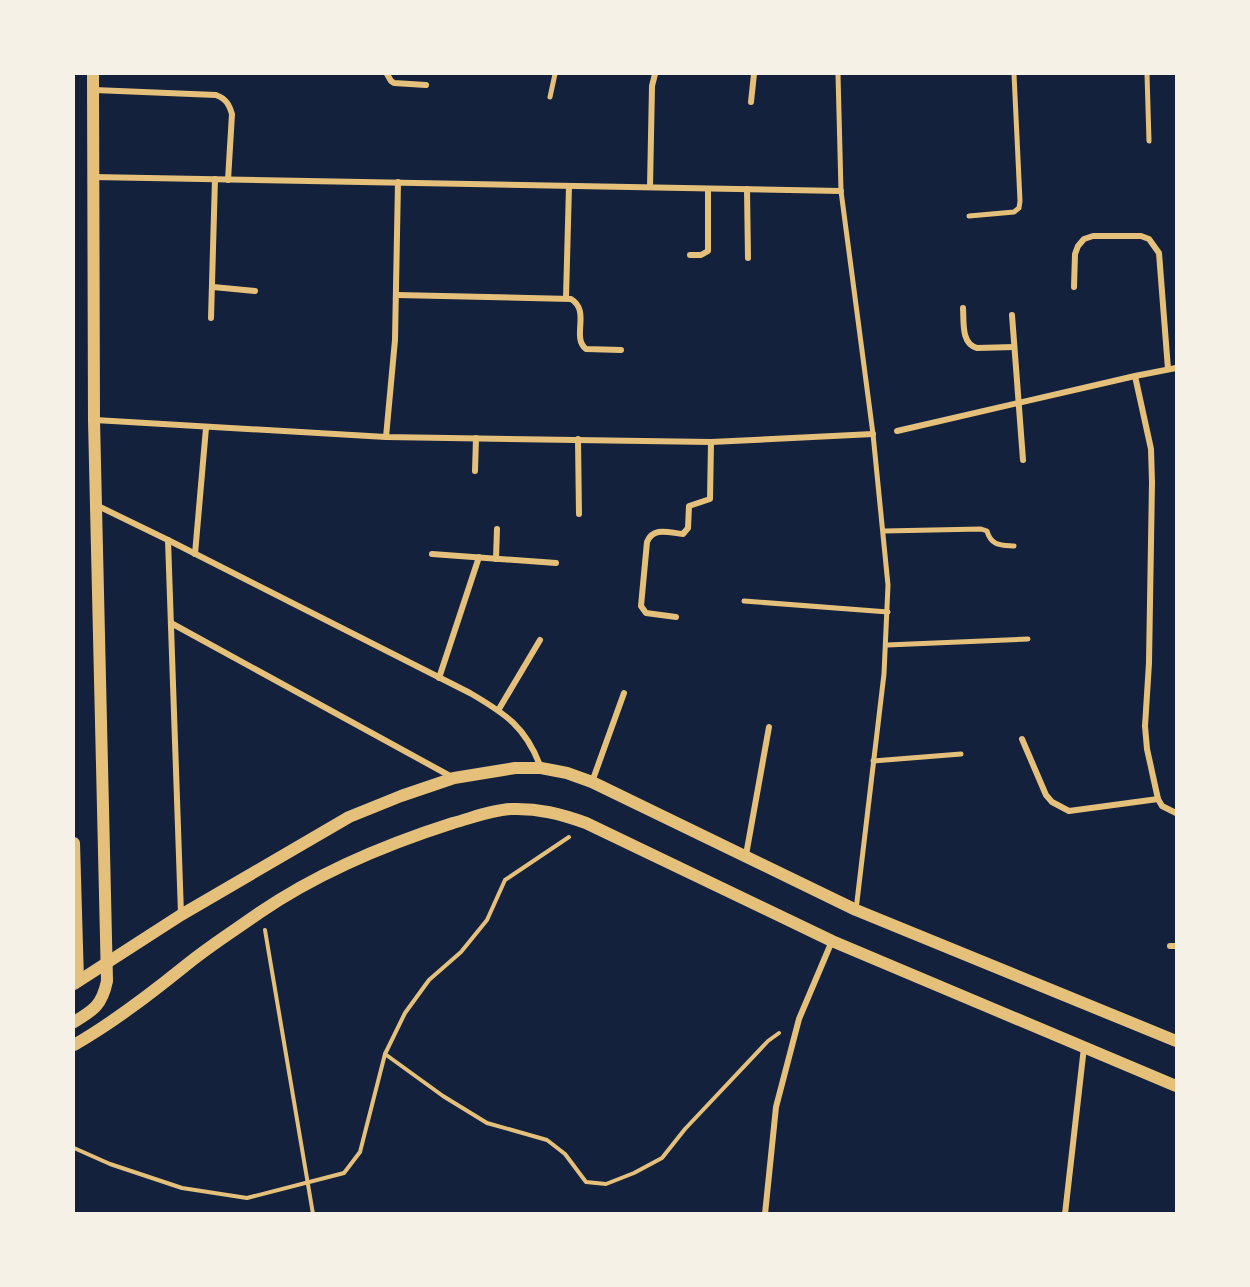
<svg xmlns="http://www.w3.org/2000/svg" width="1250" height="1287" viewBox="0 0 1250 1287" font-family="'Alegreya Sans',sans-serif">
<rect width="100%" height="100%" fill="#14213d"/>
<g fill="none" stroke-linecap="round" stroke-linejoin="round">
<g stroke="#e5c07b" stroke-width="4">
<polyline points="265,930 313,1214"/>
<polyline points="385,1054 443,1096 487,1123 547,1140 565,1154 586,1182 606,1184 634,1173 662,1158 685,1129 768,1041 779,1033"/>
<polyline points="74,1148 110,1164 182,1188 247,1198 344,1173 360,1152 385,1054 405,1013 429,980 461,952 487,920 505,880 569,837"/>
</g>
<g stroke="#e5c07b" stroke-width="5">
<polyline points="838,74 841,191 873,434 888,585 884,674 856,910"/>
<polyline points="1147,74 1149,141"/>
<polyline points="550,97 555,74"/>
<polyline points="969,216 1014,212 1019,208 1020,201 1014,74"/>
<path d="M884,531L981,529L987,531C991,546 1001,545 1014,546"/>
<polyline points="744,601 888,612"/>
<polyline points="887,645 1028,639"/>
<polyline points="873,761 961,754"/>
</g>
<g stroke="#e5c07b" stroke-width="6">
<polyline points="387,74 391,81 394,83 426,85"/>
<path d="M94,90L216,95C226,99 229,104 232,114L228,180"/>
<polyline points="751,102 754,74"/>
<polyline points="93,177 841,191"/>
<polyline points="650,187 652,86 655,74"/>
<polyline points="747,189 748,258"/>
<polyline points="690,255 701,255 708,251 708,189"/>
<polyline points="213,287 255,291"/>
<polyline points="1074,287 1075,254 1078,246 1084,239 1093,236 1141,236 1149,239 1159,253 1168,369"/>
<path d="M397,295L571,299C591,311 571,337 586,349L621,350"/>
<polyline points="566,298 569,186"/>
<path d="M963,308C964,322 961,344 977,348L1014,347"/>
<polyline points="1012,315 1023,460"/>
<polyline points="211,318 215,179"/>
<polyline points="1135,376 1151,449 1152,482 1149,663 1145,726 1147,749 1158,799 1162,806 1176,813"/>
<polyline points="95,420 386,437 711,442 873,434"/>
<polyline points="897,431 1135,376 1176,368"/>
<polyline points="386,437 395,340 398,182"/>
<polyline points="578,439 579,514"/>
<polyline points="475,471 476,438"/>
<path d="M96,505L168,540L470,693C506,714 526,727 541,768"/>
<polyline points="168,540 181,914"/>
<polyline points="195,554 206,428"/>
<polyline points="432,554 556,563"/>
<polyline points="496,559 497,529"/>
<path d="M676,617L646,613L641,606L647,542C653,526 670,533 683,534L688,528L689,506L710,499L711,442"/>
<polyline points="171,623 452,777"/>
<polyline points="439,678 479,557"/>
<polyline points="499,709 540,640"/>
<polyline points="1022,739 1046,795 1052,802 1069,811 1158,799"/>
<polyline points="592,782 624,693"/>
<polyline points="746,855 769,727"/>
<polyline points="1170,946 1176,946"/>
<polyline points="765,1214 776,1107 799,1019 832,941"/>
<polyline points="1065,1214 1084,1047"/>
</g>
<g stroke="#e5c07b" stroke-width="12">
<polyline points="74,843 78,981"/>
<polyline points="74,984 181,915 349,817 401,796 454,778 515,768 541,768 567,773 592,782 856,910 1176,1041"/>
<path d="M74,1022C94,1010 102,1005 107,981L94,420L93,74"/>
<path d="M74,1045C114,1022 149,995 185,966C208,947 235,930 259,913C316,874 387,844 453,823C472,818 491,810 511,809C538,808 561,814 586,823L832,941L1176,1086"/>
</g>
</g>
<rect width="1250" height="1287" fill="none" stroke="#f6f1e7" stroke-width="150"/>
</svg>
